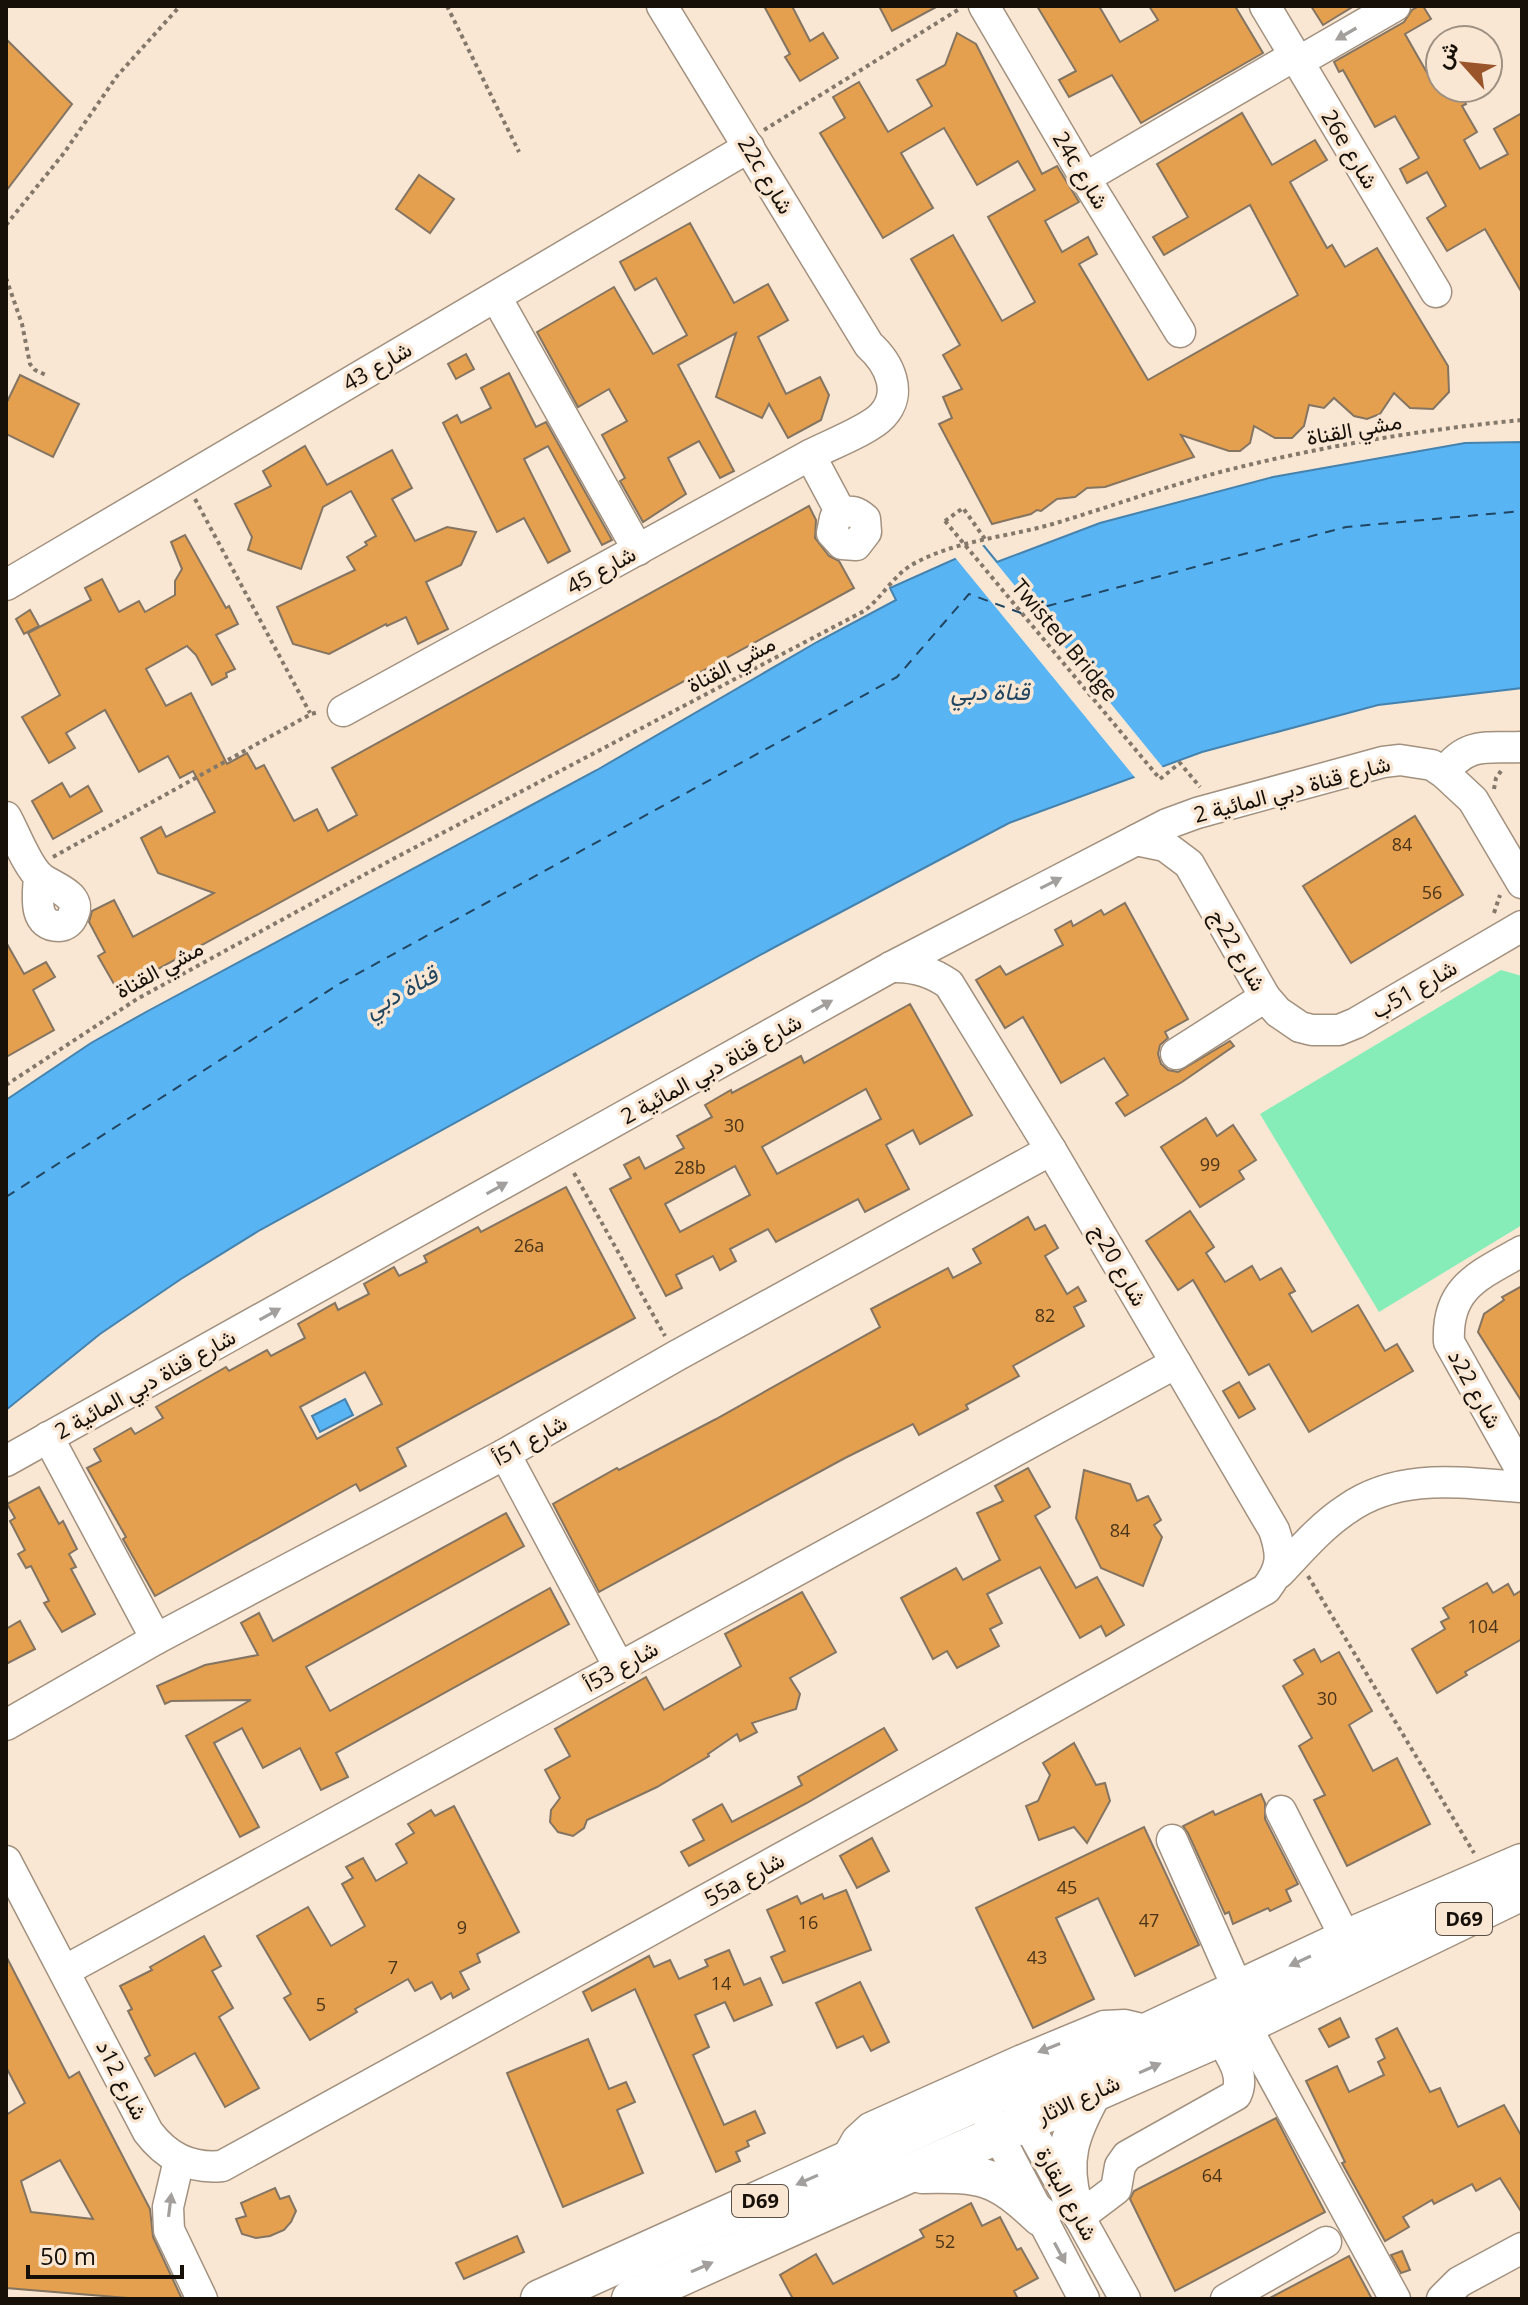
<svg xmlns="http://www.w3.org/2000/svg" width="1528" height="2305" viewBox="0 0 1528 2305" font-family="'Open Sans',Vazirmatn,sans-serif">
<rect width="100%" height="100%" fill="#fae7d3"/>
<polygon fill="#87edb8" points="1501,970 1522,976 1522,1225 1379,1312 1260,1114"/>
<g fill="#59b4f4" stroke="#4583ae" stroke-width="2">
<polygon points="1522,442 1522,688 1378,705 1202,752 1009,823 773,948 260,1230 181,1279 100,1334 6,1410 6,1100 91,1043 146,1012 597,770 817,642 896,600 890,588 984,546 997,562 1100,523 1273,477 1465,443"/>
<polygon points="345,1399 353,1415 320,1432 312,1416"/>
</g>
<polygon fill="#fae7d3" points="980,543 1165,770 1137,780 953,555"/>
<g fill="none" stroke-linecap="round" stroke-linejoin="round">
<polyline stroke="#214661" stroke-width="2" stroke-dasharray="10 8" stroke-linecap="butt" points="6,1197 339,984 897,677 969,594 1021,613 1346,527 1522,511"/>
</g>
<g fill="#e4a04e" stroke="#847462" stroke-width="2" fill-rule="evenodd">
<polygon points="764,6 792,6 810,41 823,33 838,58 800,81 785,57 790,54"/>
<polygon points="879,6 938,6 892,31"/>
<polygon points="1037,6 1099,6 1120,42 1158,20 1149,6 1235,6 1263,53 1141,123 1112,75 1069,97 1059,80 1076,71"/>
<polygon points="1311,6 1354,6 1323,25"/>
<polygon points="1419,6 1423,6 1431,19 1405,34 1430,78 1440,73 1440,88 1456,88 1466,104 1462,106 1477,132 1464,140 1480,169 1508,154 1494,129 1522,113 1522,293 1485,229 1447,251 1427,218 1446,206 1427,172 1407,183 1400,169 1419,158 1395,116 1375,127 1343,70 1339,72 1334,62 1404,22 1412,10"/>
<polygon points="957,33 976,44 1042,174 1057,166 1079,202 1045,221 1062,252 1088,237 1097,254 1079,264 1148,380 1298,295 1250,205 1164,255 1153,237 1188,217 1157,164 1242,113 1272,165 1315,140 1327,160 1290,182 1327,248 1332,245 1345,267 1377,248 1448,366 1449,392 1433,409 1410,408 1394,393 1380,414 1367,419 1354,416 1334,398 1324,408 1309,405 1304,426 1292,438 1275,438 1254,426 1250,443 1240,451 1229,451 1181,435 1194,457 1105,487 1087,488 1075,497 1057,499 1041,511 1037,510 1031,514 992,524 939,424 952,418 943,397 962,389 943,355 960,345 911,259 953,235 1002,321 1035,302 988,217 1035,190 1018,161 977,185 944,128 901,153 933,208 883,238 820,133 845,118 833,97 859,82 888,132 932,106 917,80 945,65"/>
<polygon points="6,39 72,104 6,191"/>
<polygon points="419,175 454,199 430,233 396,209"/>
<polygon points="690,223 734,303 768,284 788,320 758,337 786,394 820,377 829,395 821,420 788,438 769,404 762,418 716,397 736,333 678,365 734,471 720,478 699,441 668,458 686,494 643,522 620,481 625,478 602,435 627,421 609,389 578,407 537,332 614,287 653,354 687,335 656,278 635,290 620,262"/>
<polygon points="466,354 474,369 456,379 448,364"/>
<polygon points="509,373 536,427 546,422 612,540 602,545 548,446 524,459 570,551 548,563 524,518 497,532 443,423 457,415 461,423 491,408 481,388"/>
<polygon points="20,375 79,404 53,457 6,434 6,404"/>
<polygon points="305,446 327,485 392,450 412,488 392,499 415,541 447,527 476,532 461,565 426,582 448,629 418,644 406,617 387,626 386,624 329,654 293,644 277,607 355,570 347,557 367,545 365,542 376,536 351,491 323,507 301,569 248,550 252,537 235,504 271,486 263,471"/>
<polygon points="809,506 816,520 815,538 829,556 839,561 854,588 118,991 98,956 105,952 89,922 92,911 114,900 133,937 214,893 158,873 141,838 161,827 166,837 215,812 193,771 180,778 168,756 139,772 105,710 66,733 75,748 49,763 22,717 60,695 28,633 91,600 85,588 102,579 119,612 139,601 145,612 175,595 175,581 182,569 171,542 185,535 226,608 229,606 238,624 216,635 235,669 226,673 227,677 212,685 196,655 187,646 146,669 166,706 191,693 227,764 247,753 256,769 264,765 294,821 317,809 328,831 357,815 332,768"/>
<polygon points="30,610 39,626 24,634 16,619"/>
<polygon points="62,783 70,797 88,786 102,811 53,839 32,801"/>
<polygon points="1415,816 1463,895 1351,963 1303,886"/>
<polygon points="1125,903 1188,1019 1165,1032 1168,1038 1160,1045 1158,1054 1161,1064 1168,1070 1178,1072 1230,1041 1234,1046 1182,1082 1125,1116 1116,1103 1128,1095 1104,1058 1061,1083 1023,1017 1005,1028 976,980 1000,966 1006,975 1063,945 1055,930 1071,921 1073,926 1101,910 1104,915"/>
<polygon points="6,942 24,974 46,962 55,977 33,990 54,1030 6,1057"/>
<path d="M910,1004L972,1115L920,1144L913,1130L886,1145L909,1189L865,1212L858,1199L776,1242L768,1229L730,1249L736,1261L720,1270L713,1256L676,1275L682,1288L666,1296L610,1189L631,1178L624,1165L639,1157L645,1169L684,1148L677,1136L712,1117L705,1105L731,1090L732,1093L801,1056L804,1063ZM866,1089L881,1119L777,1174L762,1147ZM735,1166L750,1195L680,1232L665,1204Z"/>
<polygon points="1206,1118 1217,1136 1233,1125 1256,1160 1239,1171 1244,1179 1200,1207 1161,1147"/>
<path d="M566,1187L635,1318L397,1448L406,1466L360,1491L356,1484L155,1596L123,1539L126,1537L87,1468L101,1461L94,1449L131,1428L135,1434L163,1418L156,1407L226,1367L229,1371L267,1350L271,1356L305,1338L298,1324L335,1303L338,1310L369,1294L364,1284L394,1267L399,1276L427,1262L424,1256L478,1227L481,1232ZM365,1372L382,1404L317,1439L300,1407Z"/>
<polygon points="1190,1211 1214,1247 1206,1253 1225,1282 1252,1266 1260,1280 1281,1268 1295,1291 1289,1294 1312,1332 1358,1305 1385,1351 1397,1344 1413,1371 1309,1432 1269,1364 1249,1375 1193,1280 1178,1290 1146,1241"/>
<polygon points="1028,1217 1035,1230 1045,1225 1058,1248 1045,1256 1067,1294 1078,1287 1086,1301 1074,1307 1084,1326 1013,1366 1019,1376 966,1405 968,1409 919,1435 913,1424 845,1458 599,1592 553,1504 617,1468 619,1470 716,1419 880,1327 871,1309 948,1268 953,1278 981,1263 973,1249"/>
<polygon points="1522,1286 1522,1402 1478,1332 1484,1314 1504,1300 1502,1297"/>
<polygon points="1239,1382 1255,1409 1239,1418 1223,1391"/>
<polygon points="1028,1468 1050,1507 1035,1516 1076,1588 1097,1577 1124,1625 1106,1636 1101,1626 1080,1638 1040,1567 987,1594 1002,1623 990,1629 999,1646 957,1668 947,1651 933,1659 901,1598 956,1568 963,1580 1000,1560 977,1513 1003,1501 995,1486"/>
<polygon points="1084,1470 1130,1484 1137,1501 1148,1496 1161,1520 1154,1525 1162,1537 1143,1586 1101,1568 1076,1518"/>
<polygon points="39,1487 59,1524 63,1521 77,1549 69,1554 76,1567 71,1569 95,1614 62,1632 44,1603 49,1601 31,1566 26,1568 18,1554 25,1550 10,1521 15,1518 7,1504"/>
<polygon points="506,1513 524,1546 306,1667 330,1711 550,1588 569,1624 336,1753 348,1777 321,1790 300,1748 263,1768 242,1728 214,1743 259,1827 240,1837 186,1736 251,1700 171,1701 165,1704 157,1686 205,1665 258,1655 241,1623 259,1613 273,1641"/>
<polygon points="1487,1583 1493,1593 1508,1584 1514,1595 1522,1590 1522,1639 1465,1672 1467,1675 1437,1693 1412,1649 1445,1629 1441,1622 1449,1618 1443,1608"/>
<polygon points="802,1592 836,1652 790,1678 800,1694 796,1709 752,1723 757,1732 740,1741 737,1734 708,1754 709,1756 657,1787 587,1820 584,1828 573,1836 558,1832 550,1822 551,1810 560,1798 545,1770 570,1756 555,1729 646,1677 664,1710 741,1666 725,1634"/>
<polygon points="20,1621 35,1649 6,1664 6,1629"/>
<polygon points="1314,1649 1321,1662 1339,1652 1372,1711 1349,1725 1373,1771 1397,1758 1430,1824 1347,1866 1314,1800 1325,1795 1299,1746 1312,1738 1283,1686 1303,1674 1294,1660"/>
<polygon points="884,1728 897,1750 807,1803 689,1866 681,1852 704,1840 693,1820 722,1804 732,1822 802,1785 798,1777"/>
<polygon points="1074,1743 1096,1785 1105,1783 1110,1801 1087,1843 1074,1827 1039,1840 1026,1806 1038,1801 1050,1775 1043,1763"/>
<polygon points="1261,1794 1265,1803 1265,1819 1298,1884 1286,1890 1291,1901 1270,1911 1268,1908 1233,1924 1229,1912 1225,1914 1188,1833 1183,1826 1213,1811 1215,1815"/>
<polygon points="454,1806 519,1932 477,1954 480,1962 460,1972 469,1989 453,1998 451,1993 441,1999 432,1982 415,1991 408,1979 355,2009 357,2012 310,2040 284,1998 291,1994 257,1936 308,1907 331,1946 365,1926 342,1884 353,1878 346,1867 363,1858 376,1881 407,1863 396,1844 414,1833 408,1824 431,1810 435,1816"/>
<polygon points="1144,1827 1199,1945 1135,1976 1098,1898 1056,1918 1094,1999 1033,2028 976,1908"/>
<polygon points="872,1838 889,1871 857,1888 840,1856"/>
<polygon points="846,1890 871,1950 783,1983 771,1957 785,1951 767,1910 797,1896 801,1904 822,1894 824,1899"/>
<polygon points="204,1936 221,1966 212,1971 233,2008 219,2017 259,2088 225,2107 195,2053 155,2076 145,2058 150,2055 128,2011 132,2009 120,1986 152,1970 150,1967"/>
<polygon points="729,1950 744,1985 760,1978 772,2005 734,2021 725,2002 695,2015 709,2047 693,2055 724,2125 755,2111 765,2133 747,2141 749,2146 736,2152 740,2161 716,2172 635,1989 592,2011 583,1992 649,1956 654,1967 670,1960 679,1979 708,1966 705,1960"/>
<path d="M6,1956L69,2078L79,2072L150,2209L153,2237L182,2299H140L6,2288V2115L25,2103L6,2067ZM60,2160L93,2219L31,2212L21,2181Z"/>
<polygon points="860,1982 889,2042 871,2051 863,2036 837,2048 816,2003"/>
<polygon points="1340,2018 1349,2037 1329,2047 1319,2029"/>
<polygon points="1397,2028 1430,2092 1440,2088 1458,2127 1504,2105 1522,2137 1522,2213 1500,2178 1476,2191 1472,2184 1434,2204 1432,2200 1403,2217 1409,2227 1385,2241 1342,2163 1345,2162 1306,2081 1337,2066 1349,2092 1384,2075 1378,2062 1385,2058 1376,2039"/>
<polygon points="588,2039 609,2089 626,2082 635,2102 617,2110 643,2173 563,2207 507,2073"/>
<polygon points="1276,2118 1325,2212 1175,2291 1130,2199 1134,2191"/>
<polygon points="275,2188 280,2199 289,2196 296,2211 291,2222 284,2230 270,2236 256,2238 242,2234 236,2219 246,2216 241,2203"/>
<polygon points="971,2203 982,2226 1000,2217 1017,2250 1021,2248 1038,2278 1014,2291 1018,2299 793,2299 780,2275 816,2254 833,2284 924,2237 920,2230"/>
<polygon points="517,2236 524,2252 464,2279 456,2263"/>
<polygon points="1402,2251 1410,2270 1401,2273 1391,2255"/>
<polygon points="1349,2256 1372,2299 1268,2299"/>
</g>
<g fill="none" stroke-linecap="round" stroke-linejoin="round">
<g stroke="#a3917f" stroke-width="33">
<g id="minor">
<polyline points="984,6 1085,178 1180,332"/>
<polyline points="1265,6 1436,292"/>
<polyline points="1298,62 1395,6"/>
<polyline points="1085,178 1294,56"/>
<polyline points="496,297 638,550"/>
<path d="M810,455L841,513L835,518L832,533L842,544L856,545L866,532L865,519C857,512 852,510 841,513"/>
<polyline points="6,585 749,147"/>
<path d="M343,711L810,455C827,446 869,430 882,416C904,393 889,363 869,345L662,6"/>
<path d="M1444,773C1468,740 1488,749 1522,747"/>
<path d="M6,817C15,833 27,866 40,877C51,887 83,894 73,915C71,921 66,926 59,926C32,926 38,894 39,876"/>
<polyline points="1136,840 1165,846 1189,864 1265,997 1278,1012 1300,1027 1312,1030 1339,1030 1356,1023 1522,926"/>
<polyline points="1176,1054 1265,997"/>
<path d="M1522,1251C1480,1275 1446,1287 1449,1342L1522,1472"/>
<polyline points="48,1437 156,1639"/>
<polyline points="505,1454 619,1667"/>
<polyline points="6,1461 891,967 1167,824 1197,813 1383,762 1400,760 1432,765 1444,773 1473,800 1522,883"/>
<path d="M1279,1573C1300,1551 1321,1526 1347,1509C1400,1472 1461,1483 1522,1487"/>
<polyline points="6,1725 156,1639 505,1454 676,1356 1051,1150"/>
<polyline points="1281,1811 1346,1939"/>
<polyline points="1172,1840 1238,1989"/>
<path d="M6,1861L148,2132C167,2157 190,2169 222,2166L914,1785L1266,1589C1282,1568 1283,1556 1274,1530L1051,1150L949,984C931,971 913,966 891,967"/>
<polyline points="66,1970 1176,1363"/>
<polyline points="1245,2025 1395,2299"/>
<polyline points="1017,2105 1125,2299"/>
<polyline points="988,2116 1084,2299"/>
<polyline points="179,2160 168,2207 169,2230 202,2299"/>
<polyline points="844,2163 857,2140 870,2128 1022,2060 1104,2026 1125,2025 1150,2031"/>
<path d="M1079,2217L1116,2189L1120,2166L1127,2156L1236,2095C1246,2075 1230,2055 1220,2037"/>
<polyline points="1226,2299 1326,2242"/>
<polyline points="1442,2299 1459,2282 1522,2248"/>
</g>
</g>
<g stroke="#a3917f" stroke-width="41">
<g id="major">
<path d="M922,2174C984,2173 996,2175 1041,2217"/>
<path d="M1073,2205C1060,2159 1070,2133 1092,2093"/>
<polyline points="540,2299 979,2101 1150,2031 1346,1939 1522,1863"/>
<polyline points="631,2299 908,2174 1220,2037 1522,1891"/>
</g>
</g>
<g stroke="#84786b" stroke-width="4" stroke-dasharray="4 4" stroke-linecap="butt">
<polyline points="447,6 519,152"/>
<polyline points="764,130 961,8"/>
<polyline points="6,225 64,153 117,76 180,6"/>
<polyline points="6,278 22,324 30,364 35,370 48,376"/>
<polyline points="195,499 310,713"/>
<polyline points="945,521 963,508 985,539"/>
<polyline points="1160,779 1180,763 1200,787"/>
<polyline points="1494,789 1496,778 1501,771"/>
<polyline points="53,857 311,714 319,712"/>
<polyline points="1494,913 1500,895"/>
<path d="M6,1085L137,999L393,859L864,611C884,596 894,573 917,562C961,539 1010,537 1056,523C1116,505 1175,483 1236,468C1329,445 1427,429 1522,420"/>
<polyline points="574,1173 665,1336"/>
<polyline points="1308,1576 1474,1853"/>
</g>
<use href="#minor" stroke="#fff" stroke-width="30"/>
<use href="#major" stroke="#fff" stroke-width="38"/>
<polyline stroke="#84786b" stroke-width="4" stroke-dasharray="4 4" stroke-linecap="butt" points="945,521 1160,779"/>
</g>
<defs><path id="oneway-solid" d="M-6-.8H1V-3.2L6.5 0L1 3.2V.8H-6Z" transform="scale(2)"/></defs>
<g fill="#a29f9d">
<use href="#oneway-solid" transform="translate(1346 34) rotate(150)"/>
<use href="#oneway-solid" transform="translate(1051 883) rotate(-27)"/>
<use href="#oneway-solid" transform="translate(822 1006) rotate(-29)"/>
<use href="#oneway-solid" transform="translate(497 1188) rotate(-29)"/>
<use href="#oneway-solid" transform="translate(270 1314) rotate(-29)"/>
<use href="#oneway-solid" transform="translate(1300 1961) rotate(155)"/>
<use href="#oneway-solid" transform="translate(1049 2048) rotate(158)"/>
<use href="#oneway-solid" transform="translate(1150 2068) rotate(-24)"/>
<use href="#oneway-solid" transform="translate(807 2180) rotate(156)"/>
<use href="#oneway-solid" transform="translate(170 2205) rotate(-83)"/>
<use href="#oneway-solid" transform="translate(1060 2253) rotate(62)"/>
<use href="#oneway-solid" transform="translate(702 2267) rotate(-24)"/>
</g>
<g text-anchor="middle" stroke-width="7" stroke-linejoin="round" paint-order="stroke">
<g font-size="18" fill="#4a341a">
<text x="1402" y="851">84</text>
<text x="1432" y="899">56</text>
<text x="734" y="1132">30</text>
<text x="1210" y="1171">99</text>
<text x="690" y="1174">28b</text>
<text x="529" y="1252">26a</text>
<text x="1045" y="1322">82</text>
<text x="1120" y="1537">84</text>
<text x="1483" y="1633">104</text>
<text x="1327" y="1705">30</text>
<text x="1067" y="1894">45</text>
<text x="1149" y="1927">47</text>
<text x="808" y="1929">16</text>
<text x="462" y="1934">9</text>
<text x="1037" y="1964">43</text>
<text x="393" y="1974">7</text>
<text x="721" y="1990">14</text>
<text x="321" y="2011">5</text>
<text x="1212" y="2182">64</text>
<text x="945" y="2248">52</text>
</g>
<g fill="#fae7d3" stroke="#5a5046" stroke-width="2">
<rect x="1436" y="1903" width="56" height="32" rx="6"/>
<rect x="732" y="2185" width="56" height="32" rx="6"/>
</g>
<g font-size="20" font-weight="bold" fill="#161009">
<text x="1464" y="1926">D69</text>
<text x="760" y="2208">D69</text>
</g>
<g font-size="22" fill="#161009" stroke="#fae7d3">
<text transform="translate(1350 149) rotate(59)" y="8">26e شارع</text>
<text transform="translate(1081 170) rotate(59)" y="8">24c شارع</text>
<text transform="translate(766 175) rotate(59)" y="8">22c شارع</text>
<text transform="translate(377 366) rotate(-30)" y="8">شارع 43</text>
<text transform="translate(1354 429) rotate(-10)" y="8">مشي القناة</text>
<text transform="translate(601 570) rotate(-29)" y="8">شارع 45</text>
<text transform="translate(1065 640) rotate(50)" y="8">Twisted Bridge</text>
<text transform="translate(731 664) rotate(-28)" y="8">مشي القناة</text>
<text transform="translate(1292 789) rotate(-15)" y="8">شارع قناة دبي المائية 2</text>
<text transform="translate(1238 950) rotate(60)" y="8">شارع 22ج</text>
<text transform="translate(159 969) rotate(-29)" y="8">مشي القناة</text>
<text transform="translate(1414 989) rotate(-30)" y="8">شارع 51ب</text>
<text transform="translate(711 1069) rotate(-29)" y="8">شارع قناة دبي المائية 2</text>
<text transform="translate(1119 1265) rotate(60)" y="8">شارع 20ج</text>
<text transform="translate(145 1384) rotate(-29)" y="8">شارع قناة دبي المائية 2</text>
<text transform="translate(1475 1389) rotate(61)" y="8">شارع 22د</text>
<text transform="translate(530 1440) rotate(-29)" y="8">شارع 51أ</text>
<text transform="translate(621 1666) rotate(-29)" y="8">شارع 53أ</text>
<text transform="translate(744 1879) rotate(-29)" y="8">55a شارع</text>
<text transform="translate(122 2080) rotate(63)" y="8">شارع 12د</text>
<text transform="translate(1078 2099) rotate(-24)" y="8">شارع الاثار</text>
<text transform="translate(1067 2194) rotate(61)" y="8">شارع البقارة</text>
</g>
<g font-size="24" font-style="italic" fill="#214661" stroke="#fae7d3">
<text x="990" y="700">قناة دبي</text>
<text transform="translate(401 992) rotate(-29)" y="8">قناة دبي</text>
</g>
</g>
<rect width="1528" height="2305" fill="none" stroke="#161009" stroke-width="16"/>
<g transform="translate(1464 64) rotate(297)"><circle r="38" fill="#fae7d3" stroke="#9f9182" stroke-width="2"/>
<path d="M0-6L14 30L0 20L-14 30Z" fill="#9a552a"/>
<text y="-12" font-size="22" font-weight="bold" text-anchor="middle" fill="#161009">ش</text>
</g>
<path d="M28 2265v12h154v-12" fill="none" stroke="#161009" stroke-width="4"/>
<text x="40" y="2265" font-size="24" fill="#161009" stroke="#fae7d3" stroke-width="6" paint-order="stroke">50 m</text>
</svg>
